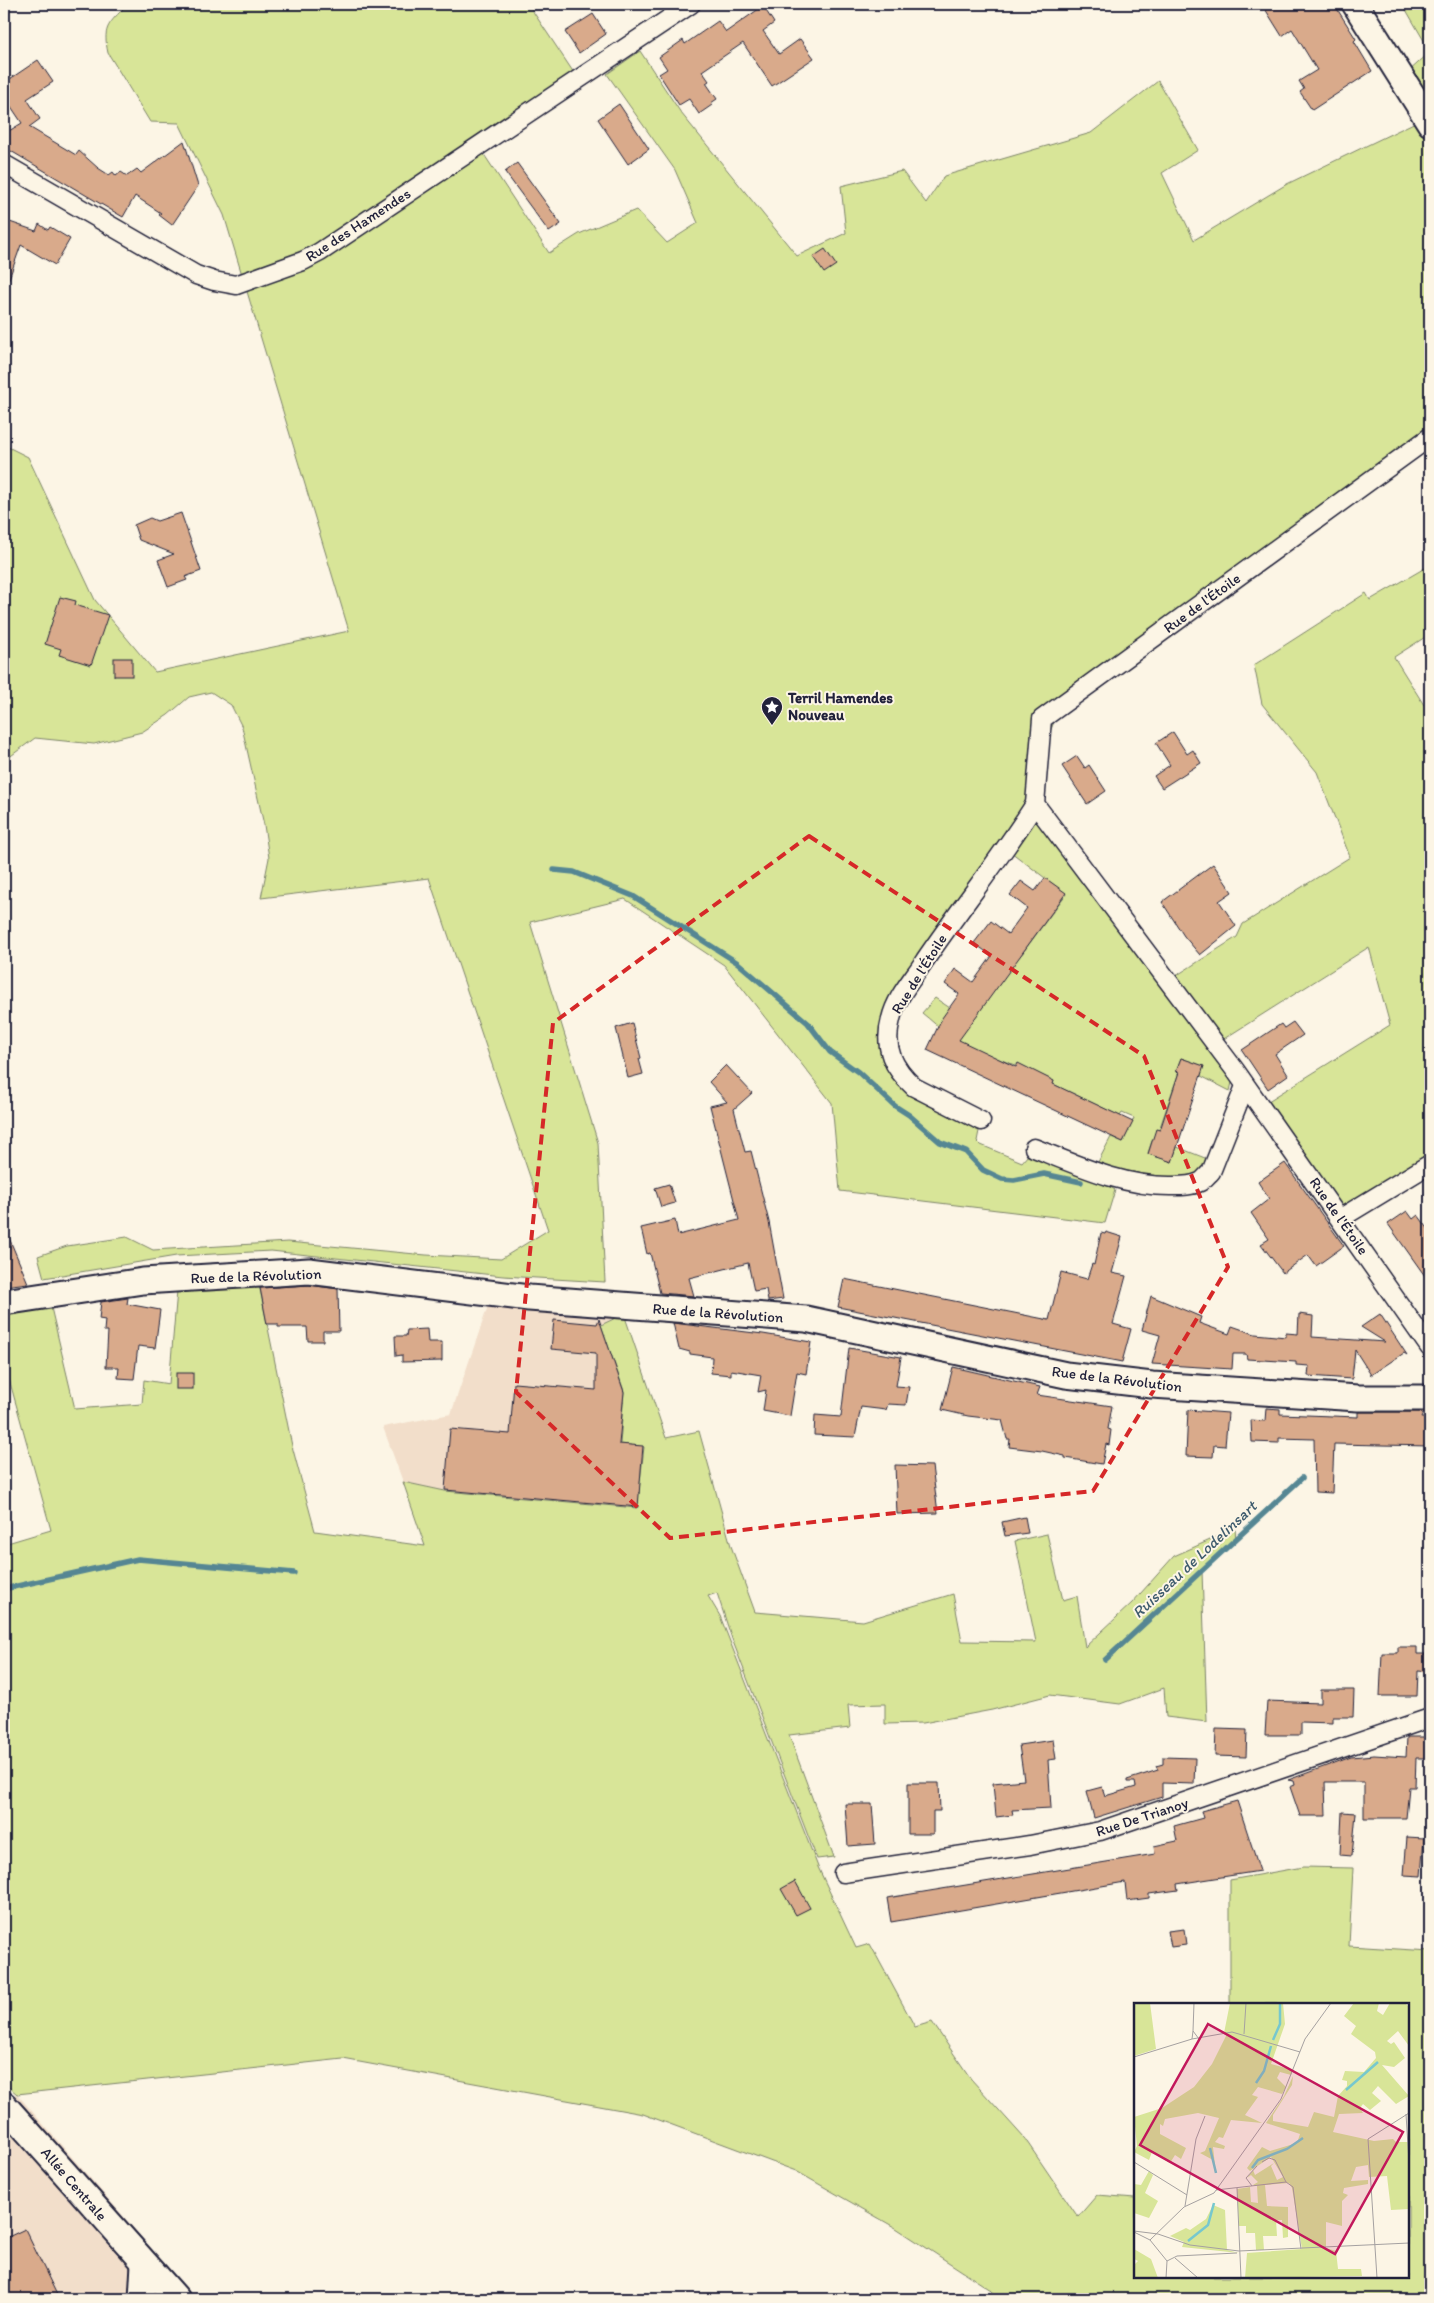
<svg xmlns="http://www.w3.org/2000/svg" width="1434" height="2303" viewBox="0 0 1434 2303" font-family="Itim,sans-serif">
<rect width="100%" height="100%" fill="#fcf5e5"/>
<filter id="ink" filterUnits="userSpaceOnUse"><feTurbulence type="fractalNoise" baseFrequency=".02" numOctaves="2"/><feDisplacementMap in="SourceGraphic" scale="10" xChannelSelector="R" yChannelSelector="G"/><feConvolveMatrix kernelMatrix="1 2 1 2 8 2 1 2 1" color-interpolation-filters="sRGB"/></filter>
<g filter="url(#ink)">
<g fill="#f2deca">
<polygon points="490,1300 624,1314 601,1325 624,1391 620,1443 644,1447 637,1508 445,1491 403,1482 383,1427 451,1414"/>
<polygon points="17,2094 195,2299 4,2299 4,2098"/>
</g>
<g fill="#d8e598" stroke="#7d846a">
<path d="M121,4H528L578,79L483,153L549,253L579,234L636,210L667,243L698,223L675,170L607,74L640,51L681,113L797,256L846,233L841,186L902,171L926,203L944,176L1091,133L1158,81L1198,150L1162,173L1194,240L1287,184L1426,117L1430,121V446L1317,531L1056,717L1033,774L1035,804L1235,1070L1230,1091L1201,1076L1203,1066L1181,1058L1176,1071L1179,1072L1155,1142L1152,1141L1148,1153L1172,1162L1177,1147L1210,1160L1195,1178H1141L1097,1164L1111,1137L1123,1142L1134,1118L1122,1113L1120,1116L1053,1084L1054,1081C1020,1065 982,1056 949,1035C940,1029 931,1020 922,1013L935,998L950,1008L1021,955L1066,894L1007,849L894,1009L891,1065L981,1121L977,1141L981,1145L1022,1162L1034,1148L1078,1166L1115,1190L1105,1223L840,1191L832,1103L724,965L625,899L530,922L598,1143L605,1282L503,1276L271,1251L176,1256L44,1278L38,1256L67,1246L127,1237L153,1250L288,1242L426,1255L501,1259L548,1230L429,878L261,898L269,858L264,825L242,727L231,705L211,692L189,697L168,715L142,732L94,744L35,738L4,761V498L8,447L28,457L95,600L155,672L349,631L224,215L179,123L150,122L108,53C103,29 107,25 123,9Z"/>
<polygon points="1412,4 1430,4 1430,51 1405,8"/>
<polygon points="1430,52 1430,110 1407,73"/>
<polygon points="1430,565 1430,634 1394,657 1424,705 1430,702 1430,1158 1342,1211 1265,1103 1390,1025 1369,947 1219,1042 1171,979 1237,937 1243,924 1350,857 1317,772 1262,704 1254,665 1366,593 1370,600"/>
<polygon points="178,1279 259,1284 292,1446 315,1531 425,1546 403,1482 445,1491 637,1508 644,1447 620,1444 624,1391 601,1325 624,1314 666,1438 699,1431 731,1546 755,1612 863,1621 953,1594 962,1641 1036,1642 1015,1541 1047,1534 1063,1600 1077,1596 1085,1647 1132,1603 1174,1556 1235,1529 1236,1539 1202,1571 1207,1722 1166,1717 1164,1688 1120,1704 1050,1695 992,1710 923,1723 885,1724 885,1704 848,1705 850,1728 789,1735 834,1857 817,1859 732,1639 717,1593 708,1596 720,1616 818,1867 856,1948 870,1944 915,2027 932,2022 971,2079 1025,2139 1078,2217 1097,2195 1135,2198 1135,2277 1408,2277 1408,2004 1230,2004 1230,1880 1303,1867 1353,1868 1349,1946 1430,1951 1430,2299 1000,2299 991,2290 896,2228 796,2171 643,2114 343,2059 17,2094 4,2083 4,1544 51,1530 4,1361 4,1302 48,1295 75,1409 142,1404 144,1380 169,1384"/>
</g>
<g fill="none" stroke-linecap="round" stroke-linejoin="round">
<g stroke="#548693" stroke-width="5.5">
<polyline points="554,870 574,872 633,896 738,963 808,1023 830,1052 858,1072 895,1106 909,1115 940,1142 966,1152 983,1170 1002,1179 1014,1180 1044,1174 1081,1182"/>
<polyline points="4,1589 138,1559 294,1573"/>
<polyline points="1105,1660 1302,1478"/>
</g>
</g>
<g fill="#d9aa8b" stroke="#22223b">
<polygon points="1262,4 1334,4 1356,39 1354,41 1372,71 1312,110 1300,92 1304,89 1299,81 1317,70 1292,29 1282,36"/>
<polygon points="763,6 774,23 763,31 779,54 800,39 814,58 772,86 743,43 702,71 709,81 706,83 717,99 711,103 712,105 699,114 689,99 679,105 659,74 667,69 659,57 683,40 685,44 718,21 726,32"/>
<polygon points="593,14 606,34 579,53 565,32"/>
<polygon points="38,60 53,82 27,99 40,119 29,127 76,155 79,151 98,168 109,175 113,172 116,176 121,172 127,176 137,169 141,173 184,141 198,186 172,225 159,215 161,213 135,196 123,217 4,147 4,134 22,123 4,96 4,83"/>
<polygon points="619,104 649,149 628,164 598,119"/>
<polygon points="517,163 561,224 549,232 505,172"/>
<polygon points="4,220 36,231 39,224 48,230 50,227 70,239 55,265 21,245 6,287 4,287"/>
<polygon points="825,249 836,265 824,273 813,257"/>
<polygon points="181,513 201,571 185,577 187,580 168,587 158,560 174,554 139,540 134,525 150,518 157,521"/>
<polygon points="60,597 76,601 75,605 108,615 91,665 59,655 61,649 45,644"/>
<rect x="114" y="658" width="18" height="18"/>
<polygon points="1173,732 1187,754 1193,750 1201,763 1162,788 1154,776 1170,765 1156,743"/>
<polygon points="1077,756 1085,768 1089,765 1106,791 1087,804 1062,766"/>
<polygon points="1213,864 1232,892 1219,901 1236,926 1200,955 1184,936 1162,902"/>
<polygon points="1045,878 1066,893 959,1040 1016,1067 1018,1063 1054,1081 1053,1084 1133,1122 1123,1142 927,1050 942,1018 959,994 945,984 955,969 973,982 992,956 974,943 991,921 1008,934 1027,908 1010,895 1021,881 1035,891"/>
<polygon points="1293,1022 1303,1035 1275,1054 1288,1075 1268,1089 1242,1050 1281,1024 1284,1028"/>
<polygon points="632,1023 641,1058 639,1059 643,1074 628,1078 616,1028"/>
<polygon points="1181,1058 1204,1066 1172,1162 1148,1154 1156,1129 1160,1130 1179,1072 1176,1071"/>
<polygon points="726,1065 752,1093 734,1109 745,1152 751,1151 769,1222 783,1299 768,1301 766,1289 754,1291 748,1263 689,1278 694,1296 660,1293 650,1253 647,1254 641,1228 675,1220 678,1235 739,1220 710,1106 727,1102 709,1082"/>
<polygon points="1285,1163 1344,1246 1316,1266 1308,1255 1283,1273 1261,1244 1269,1239 1251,1213 1269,1199 1258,1182"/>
<polygon points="669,1184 675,1203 661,1207 655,1188"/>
<polygon points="1407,1211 1413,1219 1418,1215 1430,1231 1430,1283 1388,1224"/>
<polygon points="4,1226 28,1283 4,1286"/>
<polygon points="1106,1232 1122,1237 1112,1273 1126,1276 1113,1324 1131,1329 1122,1362 838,1307 844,1279 1049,1320 1061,1272 1087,1279 1092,1264 1094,1265 1101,1233 1105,1234"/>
<polygon points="309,1285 338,1289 339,1331 323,1331 323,1341 308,1341 307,1327 278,1327 278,1324 267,1324 260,1288"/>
<polygon points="1151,1296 1201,1317 1199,1323 1229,1334 1232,1326 1255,1334 1286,1337 1286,1333 1298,1334 1299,1314 1313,1316 1312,1337 1385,1342 1361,1327 1380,1314 1407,1355 1404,1353 1371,1375 1355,1350 1352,1379 1308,1376 1309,1366 1296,1365 1296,1362 1247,1359 1246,1354 1233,1354 1232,1369 1152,1364 1160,1335 1142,1330"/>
<polygon points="128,1298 127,1304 160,1310 155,1348 138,1346 134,1379 118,1378 119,1367 106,1367 108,1331 104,1331 105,1320 99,1319 101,1302"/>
<polygon points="599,1319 624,1392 619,1444 643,1446 638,1507 445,1490 450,1429 510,1434 514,1383 596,1390 596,1353 551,1349 554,1320 597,1324"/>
<polygon points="673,1323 763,1334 811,1342 806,1374 797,1372 790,1416 763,1411 766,1390 758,1392 761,1375 731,1370 731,1375 711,1373 712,1357 690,1354 690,1352 679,1349"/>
<polygon points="427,1329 428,1342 442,1342 442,1361 402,1362 402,1355 396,1356 395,1336 406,1336 407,1330"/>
<polygon points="849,1348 901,1357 896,1386 909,1387 906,1405 888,1404 886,1410 861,1407 855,1437 814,1435 815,1415 841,1417"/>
<polygon points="953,1367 1040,1387 1037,1395 1112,1406 1108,1429 1111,1430 1109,1445 1106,1444 1102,1464 1065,1458 1065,1456 1042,1451 1009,1447 1010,1439 1007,1439 1002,1420 968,1416 942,1410"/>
<rect x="176" y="1373" width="17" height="16"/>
<polygon points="1266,1408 1280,1409 1280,1414 1358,1417 1358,1412 1424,1412 1421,1418 1430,1418 1430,1446 1334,1444 1332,1493 1315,1492 1314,1439 1279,1438 1279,1443 1252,1442 1251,1420 1265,1421"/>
<polygon points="1188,1410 1228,1413 1225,1446 1214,1445 1213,1457 1186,1456"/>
<polygon points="895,1465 932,1466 938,1513 897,1514"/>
<polygon points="1025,1517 1028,1533 1005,1536 1002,1522"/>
<polygon points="1398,1647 1417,1647 1417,1654 1430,1654 1430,1672 1418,1671 1417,1696 1380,1696 1382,1653 1398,1653"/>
<polygon points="1321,1690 1354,1690 1353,1717 1333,1717 1333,1723 1301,1722 1301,1735 1265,1735 1267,1701 1321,1703"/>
<polygon points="1216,1729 1247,1730 1246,1757 1215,1756"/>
<polygon points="1407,1737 1426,1737 1425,1758 1416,1758 1415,1787 1409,1787 1406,1818 1364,1818 1364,1782 1325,1782 1326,1816 1300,1816 1290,1787 1295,1785 1294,1781 1288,1780 1351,1757 1374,1755 1406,1757"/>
<polygon points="1053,1740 1056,1759 1048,1760 1051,1808 1012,1810 1013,1815 996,1817 993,1783 1024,1780 1019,1745"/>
<polygon points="1163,1757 1195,1758 1194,1784 1162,1783 1162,1797 1094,1818 1087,1791 1102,1787 1105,1796 1136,1787 1135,1782 1127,1782 1127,1780 1158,1770 1156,1766 1163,1764"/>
<polygon points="908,1783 939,1783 940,1811 933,1811 933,1834 908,1834"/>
<polygon points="1237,1801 1260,1871 1177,1884 1178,1890 1149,1894 1149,1898 1127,1901 1125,1882 891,1922 887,1898 1155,1854 1154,1846 1177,1841 1174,1826 1203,1818 1201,1811"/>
<polygon points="845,1804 872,1804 875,1844 848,1846"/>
<polygon points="1342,1812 1356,1813 1352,1856 1340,1855"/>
<polygon points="1407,1837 1424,1838 1421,1876 1404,1875"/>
<polygon points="795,1881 810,1908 796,1915 781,1889"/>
<polygon points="1184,1929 1186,1945 1171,1947 1168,1931"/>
<polygon points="25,2229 59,2299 4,2299 4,2239"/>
</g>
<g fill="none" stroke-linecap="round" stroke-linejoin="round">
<g stroke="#22223b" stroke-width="21">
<g id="street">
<polyline points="4,164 196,275 214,281 236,285 303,261 320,252 691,4"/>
<polyline points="1430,437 1042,719 1035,804 1235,1070 1430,1348"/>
<path d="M981,1121L914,1087C893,1068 883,1048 891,1019C896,997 913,979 925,960C961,907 1001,858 1035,804"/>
<path d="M1034,1148C1079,1166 1125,1187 1173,1186C1182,1186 1192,1186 1200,1182C1204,1180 1207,1175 1211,1172L1245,1086"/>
<polyline points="1341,1218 1430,1164"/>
<polyline points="843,1873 1030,1845 1100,1831 1430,1718"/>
</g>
</g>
<g stroke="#22223b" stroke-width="29">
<g id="secondary">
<polyline points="1355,4 1430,123"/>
<polyline points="4,1302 143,1281 309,1271 529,1298 806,1319 1066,1375 1152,1385 1358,1398 1430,1398"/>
<polyline points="4,2105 177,2299"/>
<polyline points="142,2299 144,2264"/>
</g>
</g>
<use href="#street" stroke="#fcf5e5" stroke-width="18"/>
<use href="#secondary" stroke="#fcf5e5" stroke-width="25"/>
</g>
</g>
<path fill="none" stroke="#d62828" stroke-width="4" stroke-dasharray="10 6" stroke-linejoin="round" d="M809,836L1144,1056L1228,1267L1093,1491L670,1538L516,1392L553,1023Z"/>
<defs>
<g id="sight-pin" transform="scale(1.125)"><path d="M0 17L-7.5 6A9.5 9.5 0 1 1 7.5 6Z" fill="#22223b" stroke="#fcf5e5"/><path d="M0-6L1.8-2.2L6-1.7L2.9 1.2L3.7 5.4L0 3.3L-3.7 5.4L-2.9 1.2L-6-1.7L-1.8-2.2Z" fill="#fff"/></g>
</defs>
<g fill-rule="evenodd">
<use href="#sight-pin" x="772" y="707"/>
</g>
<g text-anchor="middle" stroke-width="4" stroke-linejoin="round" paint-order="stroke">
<g font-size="15" fill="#22223b" stroke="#fcf5e5">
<text transform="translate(358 225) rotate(-33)" y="5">Rue des Hamendes</text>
<text transform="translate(1202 603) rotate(-36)" y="5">Rue de l'Étoile</text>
<text transform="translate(919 974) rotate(-58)" y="5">Rue de l'Étoile</text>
<text transform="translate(1339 1216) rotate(55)" y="5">Rue de l'Étoile</text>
<text transform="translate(256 1276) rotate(-2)" y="5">Rue de la Révolution</text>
<text transform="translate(718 1313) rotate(4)" y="5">Rue de la Révolution</text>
<text transform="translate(1117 1379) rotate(7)" y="5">Rue de la Révolution</text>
<text transform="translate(1142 1817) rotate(-18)" y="5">Rue De Trianoy</text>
<text transform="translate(74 2184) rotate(49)" y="5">Allée Centrale</text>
</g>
<g font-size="15" font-weight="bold" fill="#22223b" stroke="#fcf5e5" text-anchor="start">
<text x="788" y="703">Terril Hamendes<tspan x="788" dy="17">Nouveau</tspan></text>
</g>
<g font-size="16" font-style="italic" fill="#3f5c6e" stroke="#fcf5e5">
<text transform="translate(1194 1559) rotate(-43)" y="6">Ruisseau de Lodelinsart</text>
</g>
</g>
<g transform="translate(1134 2003)">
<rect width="275" height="275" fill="#fcf5e5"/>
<path d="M0,0H16L22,46L0,53ZM96,0H149L151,21L137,61L159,67L157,72L146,69L143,75L152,84L148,91L124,84L118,92L124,94L111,112L128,120L97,117L89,135L85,134L81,139L91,143L90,146L79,144L81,162L79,157L66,150L71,148L85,115L64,110L31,116L29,123L26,121V131L52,145L47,156L41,152L36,160L18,149L15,157L0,149L3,143L0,114L28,105L60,84L78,61L93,31L90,30ZM220,0H245L243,8L249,12L256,0H271L275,4V43L264,28L253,38L257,41L260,39L271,55L260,64L248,62L275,93L262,101L244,83L238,90L247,98L236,107L229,101L226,105L229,110L205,111L199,129L240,138L259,136L262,139H274L275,206L257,207L253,173L235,174L234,162L222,164L217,178L234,177V181L210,185L209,190L214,192L208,198V223L192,219V245L202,248L204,266H227L228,273L111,275L113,250L168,246L158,185L155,180L131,182L133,203L154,204V234L149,235L148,217H142L143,233H129L130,247H122L121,230H112V223H105L103,186L116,184L117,199L124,200L123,183L119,182L124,179L117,172L113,175L119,167L121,172L140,160L137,163L143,177L149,174L137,154L116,168L113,165L128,144L136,148L163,140L166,131L132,120L150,93L159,73L158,82L139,112V118L174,124L180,109L200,114L204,93L213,83V78L208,77L211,68L230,69L242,55L241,49L217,31L222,23L210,13ZM15,168L19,172L11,190L24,198L15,215L0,210V181L7,182ZM79,202L91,207L93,247L105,250L48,244L50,239L36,233L52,225L56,227L72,216ZM0,246L17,256L24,275H0V262L4,258L0,256Z" fill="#d8e598"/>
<path fill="none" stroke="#76c8ce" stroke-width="2.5" d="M139,37L146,21V0M122,80L130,68L137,43M212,87L244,59M76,145L82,170M118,165L124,157L153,146L169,135M54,238L74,222L80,200"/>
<path fill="none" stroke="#a5a1a1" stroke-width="1" d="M59,28L60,0M110,31L112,0M58,36L59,28L65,36M0,54L58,36L98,29L166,49M272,111L275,159M0,159L53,192M128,159L135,155L141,157L152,179M118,183L112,175L123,163M103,185L107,275M82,187L152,179L159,184L167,246M51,203L62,136L71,113M0,228L24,231L56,242L105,248L275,240M0,229L16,237L33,258M16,237L50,204L80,190L147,96L171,36L197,0M41,255L64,275M33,258L43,253L103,250M32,275L33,258M243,275L234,136L275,110"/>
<path fill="#c2185b" fill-opacity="0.15" stroke="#c2185b" stroke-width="2.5" d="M74,21L269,129L201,251L6,142Z"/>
<rect width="275" height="275" fill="none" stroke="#22223b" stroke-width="2.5"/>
</g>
<rect width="1434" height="2303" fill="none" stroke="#fcf5e5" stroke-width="20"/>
<rect x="10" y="10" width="1414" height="2283" fill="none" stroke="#22223b" stroke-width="2" filter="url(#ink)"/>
</svg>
